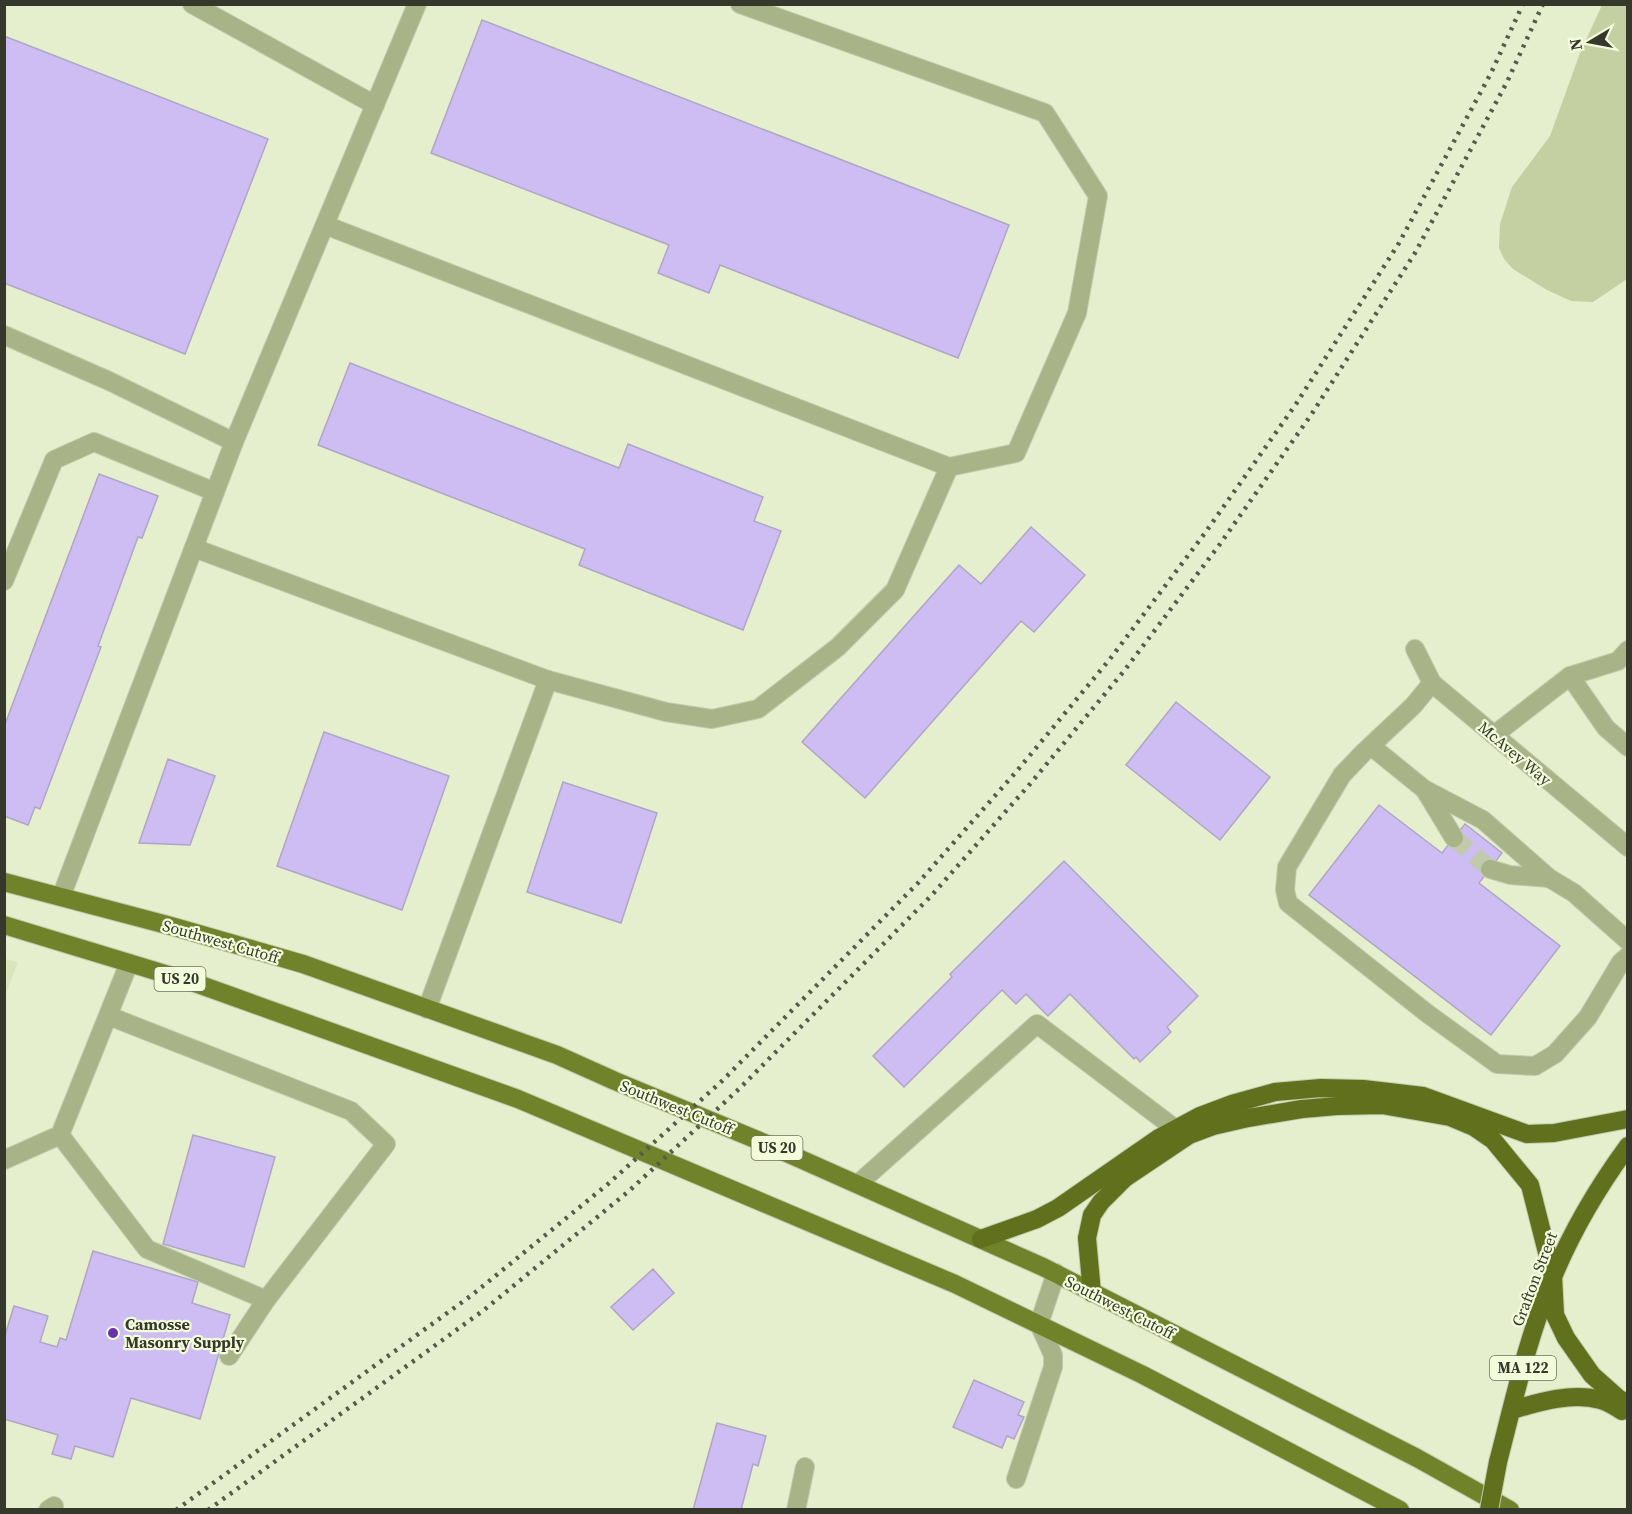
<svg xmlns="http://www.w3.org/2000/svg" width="1632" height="1514" viewBox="0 0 1632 1514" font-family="'Source Serif 4',serif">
<rect width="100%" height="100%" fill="#e5efcd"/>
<polygon fill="#dae5bc" points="5,959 18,962 5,996 4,959"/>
<polygon fill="#c4d0a2" points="1602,5 1627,5 1627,279 1593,302 1571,301 1547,290 1513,269 1504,259 1499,248 1500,224 1512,187 1550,136 1580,53"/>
<g fill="#cdbdf2" stroke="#afa6c5" stroke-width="1.5">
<polygon points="482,20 1009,225 958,358 720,265 709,293 658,273 669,245 431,153"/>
<polygon points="4,36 268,139 185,354 4,283"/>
<polygon points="350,363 619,468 628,444 763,497 754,521 781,531 743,630 579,565 585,549 318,445"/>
<polygon points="99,474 158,496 142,538 138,537 98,646 101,647 40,809 35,807 28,825 4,816 4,727"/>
<polygon points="1031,527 1085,575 1034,632 1021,621 865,798 802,742 959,565 981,584"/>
<polygon points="1176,702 1270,777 1220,840 1126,765"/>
<polygon points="324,732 449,776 402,910 277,866"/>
<polygon points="168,759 215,776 190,845 139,843"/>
<polygon points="563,782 657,813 621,923 527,892"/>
<polygon points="1379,805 1442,853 1465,824 1502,853 1479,883 1560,946 1491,1035 1309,895"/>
<polygon points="1064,861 1198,996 1167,1027 1171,1032 1140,1062 1136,1057 1134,1059 1070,994 1048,1016 1026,994 1016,1004 1002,990 904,1087 873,1056 952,977 950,974"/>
<polygon points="193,1135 275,1157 244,1267 163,1244"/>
<polygon points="93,1251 198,1282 192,1303 230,1315 200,1419 131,1398 113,1457 75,1446 71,1459 52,1454 58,1435 4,1419 4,1338 14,1306 48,1316 40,1342 57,1347 60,1338 66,1340"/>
<polygon points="653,1269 674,1293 633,1330 611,1307"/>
<polygon points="974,1380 1024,1402 1018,1415 1024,1417 1014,1439 1007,1436 1002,1448 953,1427"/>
<polygon points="717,1423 766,1436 758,1466 753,1464 741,1510 693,1510"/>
</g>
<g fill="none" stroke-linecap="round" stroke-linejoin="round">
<polyline stroke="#c2caad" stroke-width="18" stroke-dasharray="18 9" stroke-linecap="butt" points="1454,838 1490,869"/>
<g stroke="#c2caad" stroke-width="20">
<g id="minor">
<polyline points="192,4 375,105"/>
<polyline points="325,225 949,467 1016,453 1077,313 1098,196 1045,113 740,4"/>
<polyline points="4,335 109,381 234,442"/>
<polyline points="194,548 548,680 427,1009"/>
<polyline points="4,581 54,460 94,442 215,492"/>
<polyline points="1415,649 1432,683 1628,847"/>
<polyline points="1570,676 1606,728 1628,747"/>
<polyline points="548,680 666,712 712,719 758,709 838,647 895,590 949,467"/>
<polyline points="1432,683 1413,706 1364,752 1342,775 1287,867 1285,890 1288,903 1428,1014 1497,1064 1535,1066 1555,1054 1588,1017 1621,962 1628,956"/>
<polyline points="1494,735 1570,676 1618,661 1628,650"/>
<polyline points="1371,746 1424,789 1483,820 1549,878 1574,893 1628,941"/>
<polyline points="1425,790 1454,838"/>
<polyline points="1490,869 1510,875 1549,878"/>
<polyline points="61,897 234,442 417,4"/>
<polyline points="60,1135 147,1249 266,1300 386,1144 351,1111 109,1016"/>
<polyline points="4,1160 60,1135 129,963"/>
<polyline points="858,1184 1037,1024 1186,1137"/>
<polyline points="229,1356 266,1300"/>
<polyline points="1016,1479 1053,1367 1053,1355 1039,1324 1056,1273"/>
<polyline points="48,1510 54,1506"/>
<polyline points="796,1510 805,1467"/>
</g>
</g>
<g stroke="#c2caad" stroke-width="20">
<g id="major">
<polyline points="4,882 171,926 303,964 557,1055 615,1081 762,1142 1043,1267 1417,1458 1510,1510"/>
<polyline points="4,925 195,983 518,1099 955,1284 1143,1375 1400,1510"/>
</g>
</g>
<g stroke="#c2caad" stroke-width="20">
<g id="highway">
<polyline points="981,1239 1037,1219 1058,1208 1159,1138 1200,1116 1232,1104 1275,1092 1321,1088 1363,1089 1423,1096 1527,1134 1554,1133 1628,1119"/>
<polyline points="1092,1293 1087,1238 1092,1215 1101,1202 1125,1178 1189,1135 1213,1126 1248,1118 1302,1109 1337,1106 1382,1105 1450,1117 1474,1127 1493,1140 1530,1185 1553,1276 1555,1315 1566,1338 1592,1375 1619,1399 1628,1403"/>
<path d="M1512,1410C1539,1402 1572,1392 1601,1400C1608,1402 1616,1407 1622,1411"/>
<path d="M1498,1462C1514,1400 1528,1336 1553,1277C1572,1231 1598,1187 1628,1146"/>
</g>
</g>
<use href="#minor" stroke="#a8b388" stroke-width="18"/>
<use href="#major" stroke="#71832a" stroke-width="18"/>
<use href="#highway" stroke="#60701c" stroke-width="18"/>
<g stroke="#565b4a" stroke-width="4.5" stroke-dasharray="3 6" stroke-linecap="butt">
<polyline points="176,1510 472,1295 608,1184 722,1081 918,883 1016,772 1110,659 1205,533 1296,404 1399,243 1491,73 1523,4"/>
<polyline points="208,1510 484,1310 629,1191 740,1088 932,895 1030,784 1124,671 1220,544 1311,415 1415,253 1507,82 1543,4"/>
</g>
<g stroke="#c2caad" stroke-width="20" stroke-linecap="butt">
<polyline id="highway-bridge" points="1489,1510 1498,1462"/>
</g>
<use href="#highway-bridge" stroke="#60701c" stroke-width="18"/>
</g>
<circle fill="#63a" stroke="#f3fcda" stroke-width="2" cx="113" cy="1333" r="6"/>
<g text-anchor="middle" stroke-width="4.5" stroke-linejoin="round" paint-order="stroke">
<g fill="#f3fcda" stroke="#6e7360" stroke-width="1.5">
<rect x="154.5" y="967" width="51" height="24" rx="4.5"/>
<rect x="751.5" y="1136" width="51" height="24" rx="4.5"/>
<rect x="1490" y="1356" width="66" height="24" rx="4.5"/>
</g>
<g font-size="15" font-weight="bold" fill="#35382b">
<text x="180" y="984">US 20</text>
<text x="777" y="1153">US 20</text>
<text x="1523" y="1373">MA 122</text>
</g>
<g font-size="16" fill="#35382b" stroke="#f3fcda">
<text transform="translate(1515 753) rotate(40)" y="6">McAvey Way</text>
<text transform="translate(221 941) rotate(16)" y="6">Southwest Cutoff</text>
<text transform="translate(677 1107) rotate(22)" y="6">Southwest Cutoff</text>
<text transform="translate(1534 1279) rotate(-69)" y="6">Grafton Street</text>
<text transform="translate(1120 1307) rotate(27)" y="6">Southwest Cutoff</text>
</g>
<g font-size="16" font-weight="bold" fill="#35382b" stroke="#f3fcda" text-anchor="start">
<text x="125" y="1330">Camosse<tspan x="125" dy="18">Masonry Supply</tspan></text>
</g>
</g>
<rect width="1632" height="1514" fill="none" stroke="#35382b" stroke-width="12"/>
<g transform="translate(1590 42) rotate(260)" stroke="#f3fcda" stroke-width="4.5" paint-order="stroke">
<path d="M0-4.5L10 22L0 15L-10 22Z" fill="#35382b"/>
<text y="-9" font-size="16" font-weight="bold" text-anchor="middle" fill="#35382b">N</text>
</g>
</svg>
